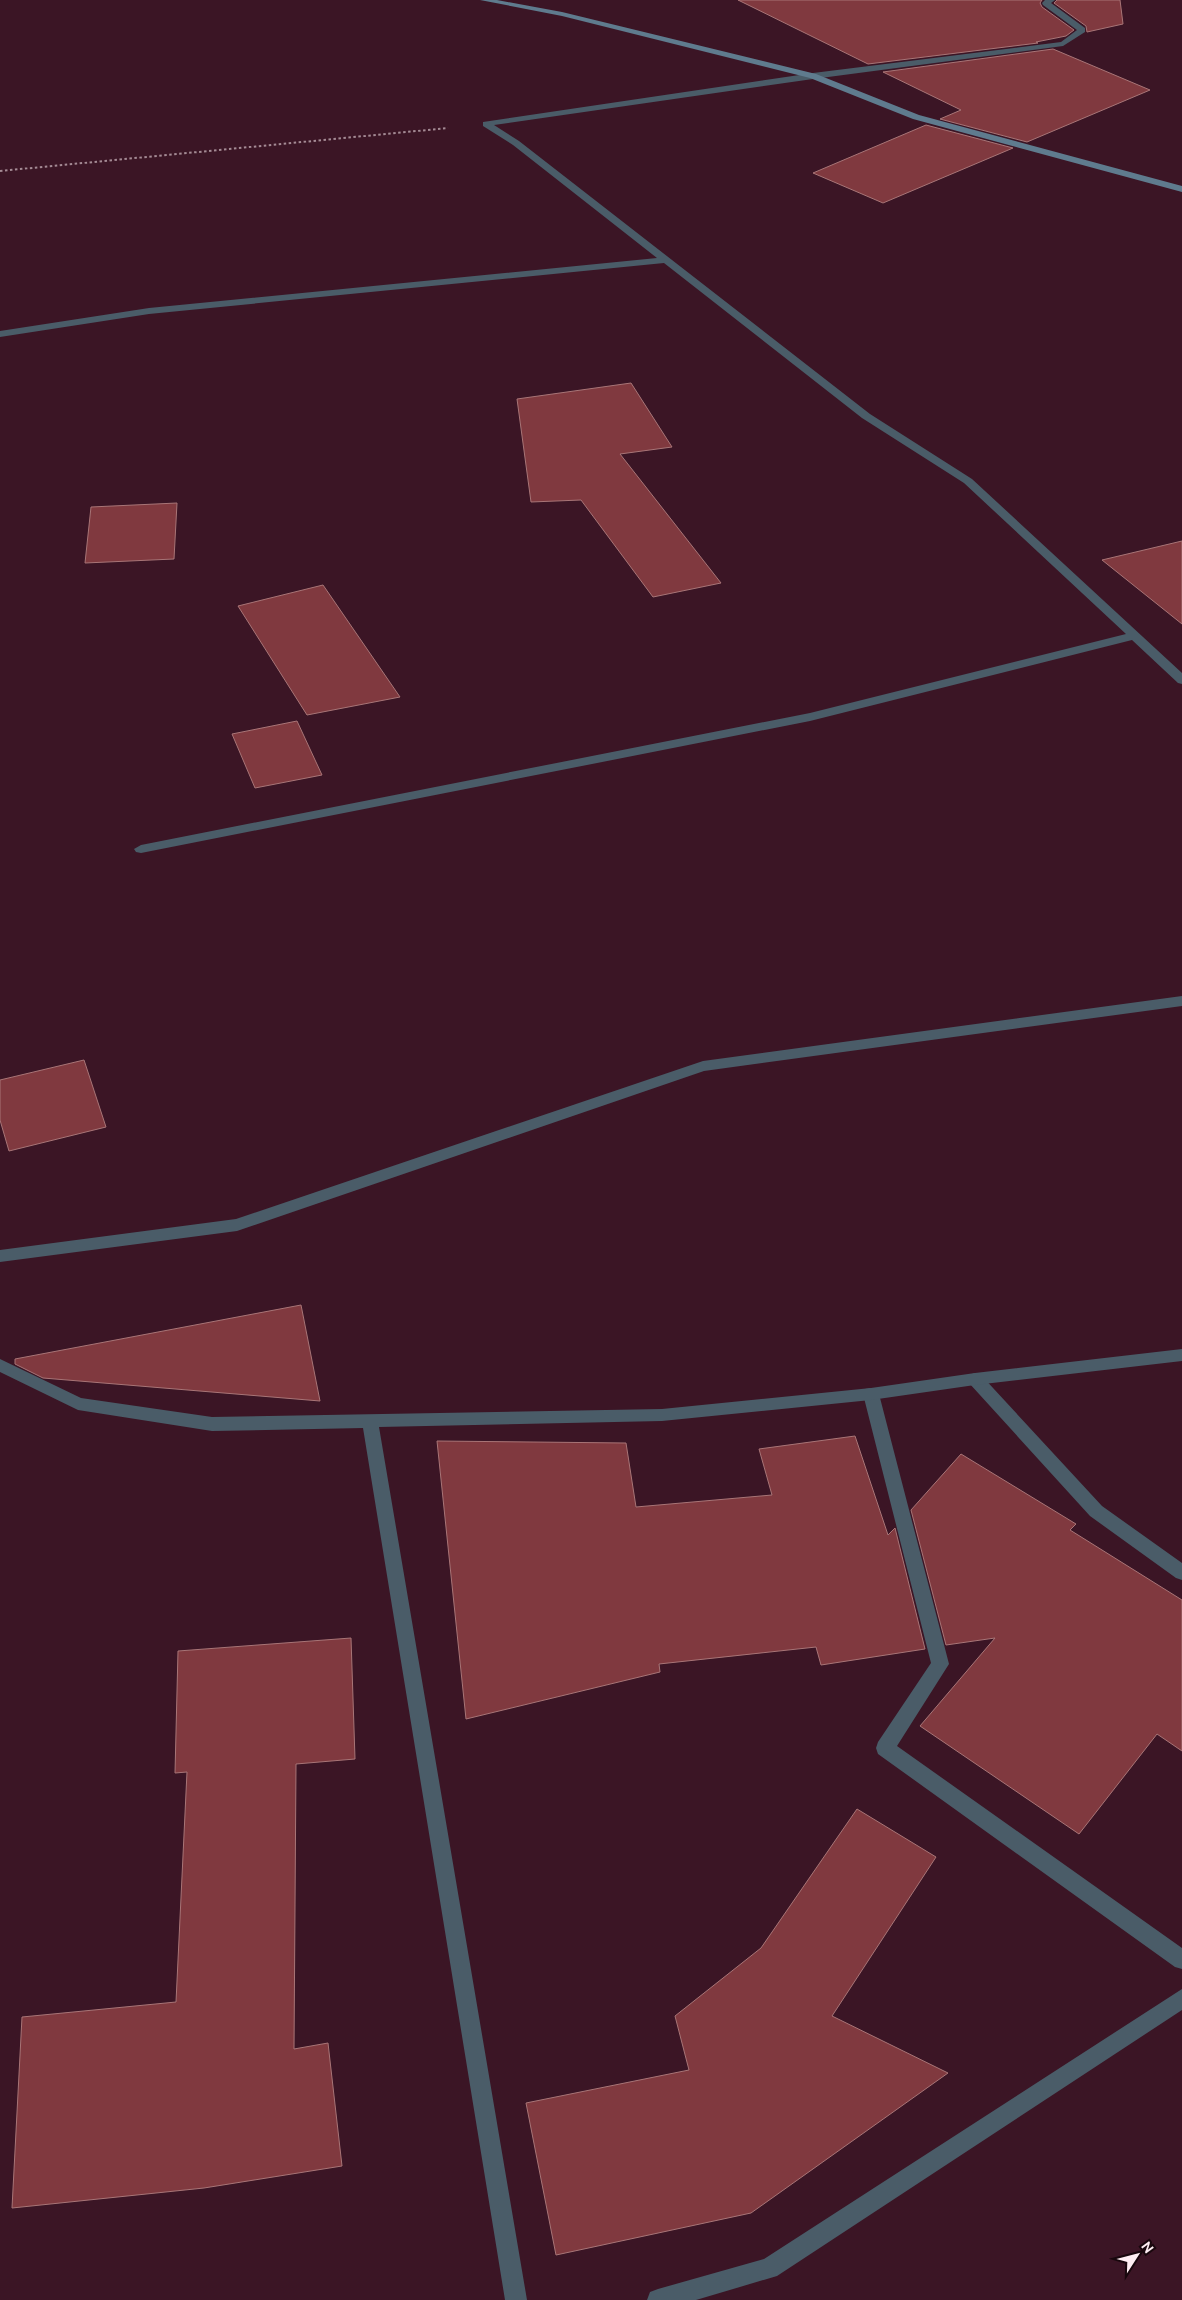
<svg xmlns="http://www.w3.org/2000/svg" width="1182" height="2300" viewBox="0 0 1182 2300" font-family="Ubuntu,sans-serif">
<rect width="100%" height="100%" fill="#3b1525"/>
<g fill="#80393f" stroke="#a87577">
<polygon points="738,0 1042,0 1040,3 1042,7 1074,30 1066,36 1036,42 1038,43 868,64"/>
<polygon points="1057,0 1120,0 1123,24 1087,32 1086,26 1054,3"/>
<polygon points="1053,49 1150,90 1027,142 940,119 961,110 883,72"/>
<polygon points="926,125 1013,148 883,203 813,173"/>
<polygon points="631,383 672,447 620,454 721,583 653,597 581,500 531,502 517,399"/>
<polygon points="177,503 174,559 85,563 91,507"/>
<polygon points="1182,541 1182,624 1102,560"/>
<polygon points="323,585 400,697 307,715 238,606"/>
<polygon points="297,721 322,775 255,788 232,734"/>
<polygon points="84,1060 106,1127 9,1151 0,1120 0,1080"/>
<polygon points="301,1305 320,1401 43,1378 15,1364 15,1359"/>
<polygon points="855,1436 888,1535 895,1528 925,1649 821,1665 816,1647 659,1664 660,1672 466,1719 437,1441 626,1443 636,1507 772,1495 759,1449"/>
<polygon points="961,1454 1076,1524 1070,1530 1182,1600 1182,1751 1157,1734 1079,1834 920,1726 995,1638 946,1645 911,1510"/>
<polygon points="351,1638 355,1759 296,1764 294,2049 328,2043 342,2166 204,2188 12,2208 22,2017 176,2002 187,1772 175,1773 178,1651"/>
<polygon points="857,1809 936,1857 832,2016 948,2073 751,2213 556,2255 526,2103 689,2070 675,2016 761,1948"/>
</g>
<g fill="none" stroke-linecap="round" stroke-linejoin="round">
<polyline stroke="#a48a94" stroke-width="2" stroke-dasharray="2.5 2.5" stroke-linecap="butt" points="0,171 448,128"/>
<g fill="#4a5c68" fill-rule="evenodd">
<polygon points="975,1373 981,1375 1102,1506 1182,1563 1182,1580 1176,1578 1090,1516 969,1383 967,1379 969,1375"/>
<polygon points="871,1388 877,1389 879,1394 949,1664 897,1746 1182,1948 1182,1969 1175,1967 878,1754 876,1748 878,1742 931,1663 863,1394 865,1389"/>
</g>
<g fill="#4a5c68" fill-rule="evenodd">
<polygon points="1045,0 1055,0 1051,3 1085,28 1085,32 1063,46 813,79 494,125 519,141 870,414 972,479 1182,673 1182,684 1178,683 1132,640 810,721 141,853 136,852 134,849 141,845 810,713 1126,634 964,483 862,418 664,263 149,314 0,337 0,331 149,308 657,258 513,145 483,126 483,122 813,73 1061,42 1077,30 1043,5 1042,3"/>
<polygon points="1182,996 1182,1006 704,1071 237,1231 0,1262 0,1250 236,1219 703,1061"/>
<polygon points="1182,1349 1182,1361 975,1385 871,1400 662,1421 379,1427 527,2300 505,2300 363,1428 212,1431 78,1410 0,1372 0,1359 81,1398 212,1417 662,1409 871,1388 975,1373"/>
<polygon points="1182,1989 1182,2010 777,2276 696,2300 647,2300 650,2292 658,2289 764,2259"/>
</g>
<polygon fill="#5f7b8e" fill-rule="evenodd" points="480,0 497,0 562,12 816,74 919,115 1182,186 1182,192 913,119 810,78 562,16"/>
</g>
<g transform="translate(1137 2255) rotate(54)" stroke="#18070d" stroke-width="4" paint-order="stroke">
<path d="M0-4L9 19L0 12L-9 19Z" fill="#feeef3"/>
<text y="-8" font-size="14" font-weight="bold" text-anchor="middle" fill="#feeef3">N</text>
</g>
</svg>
